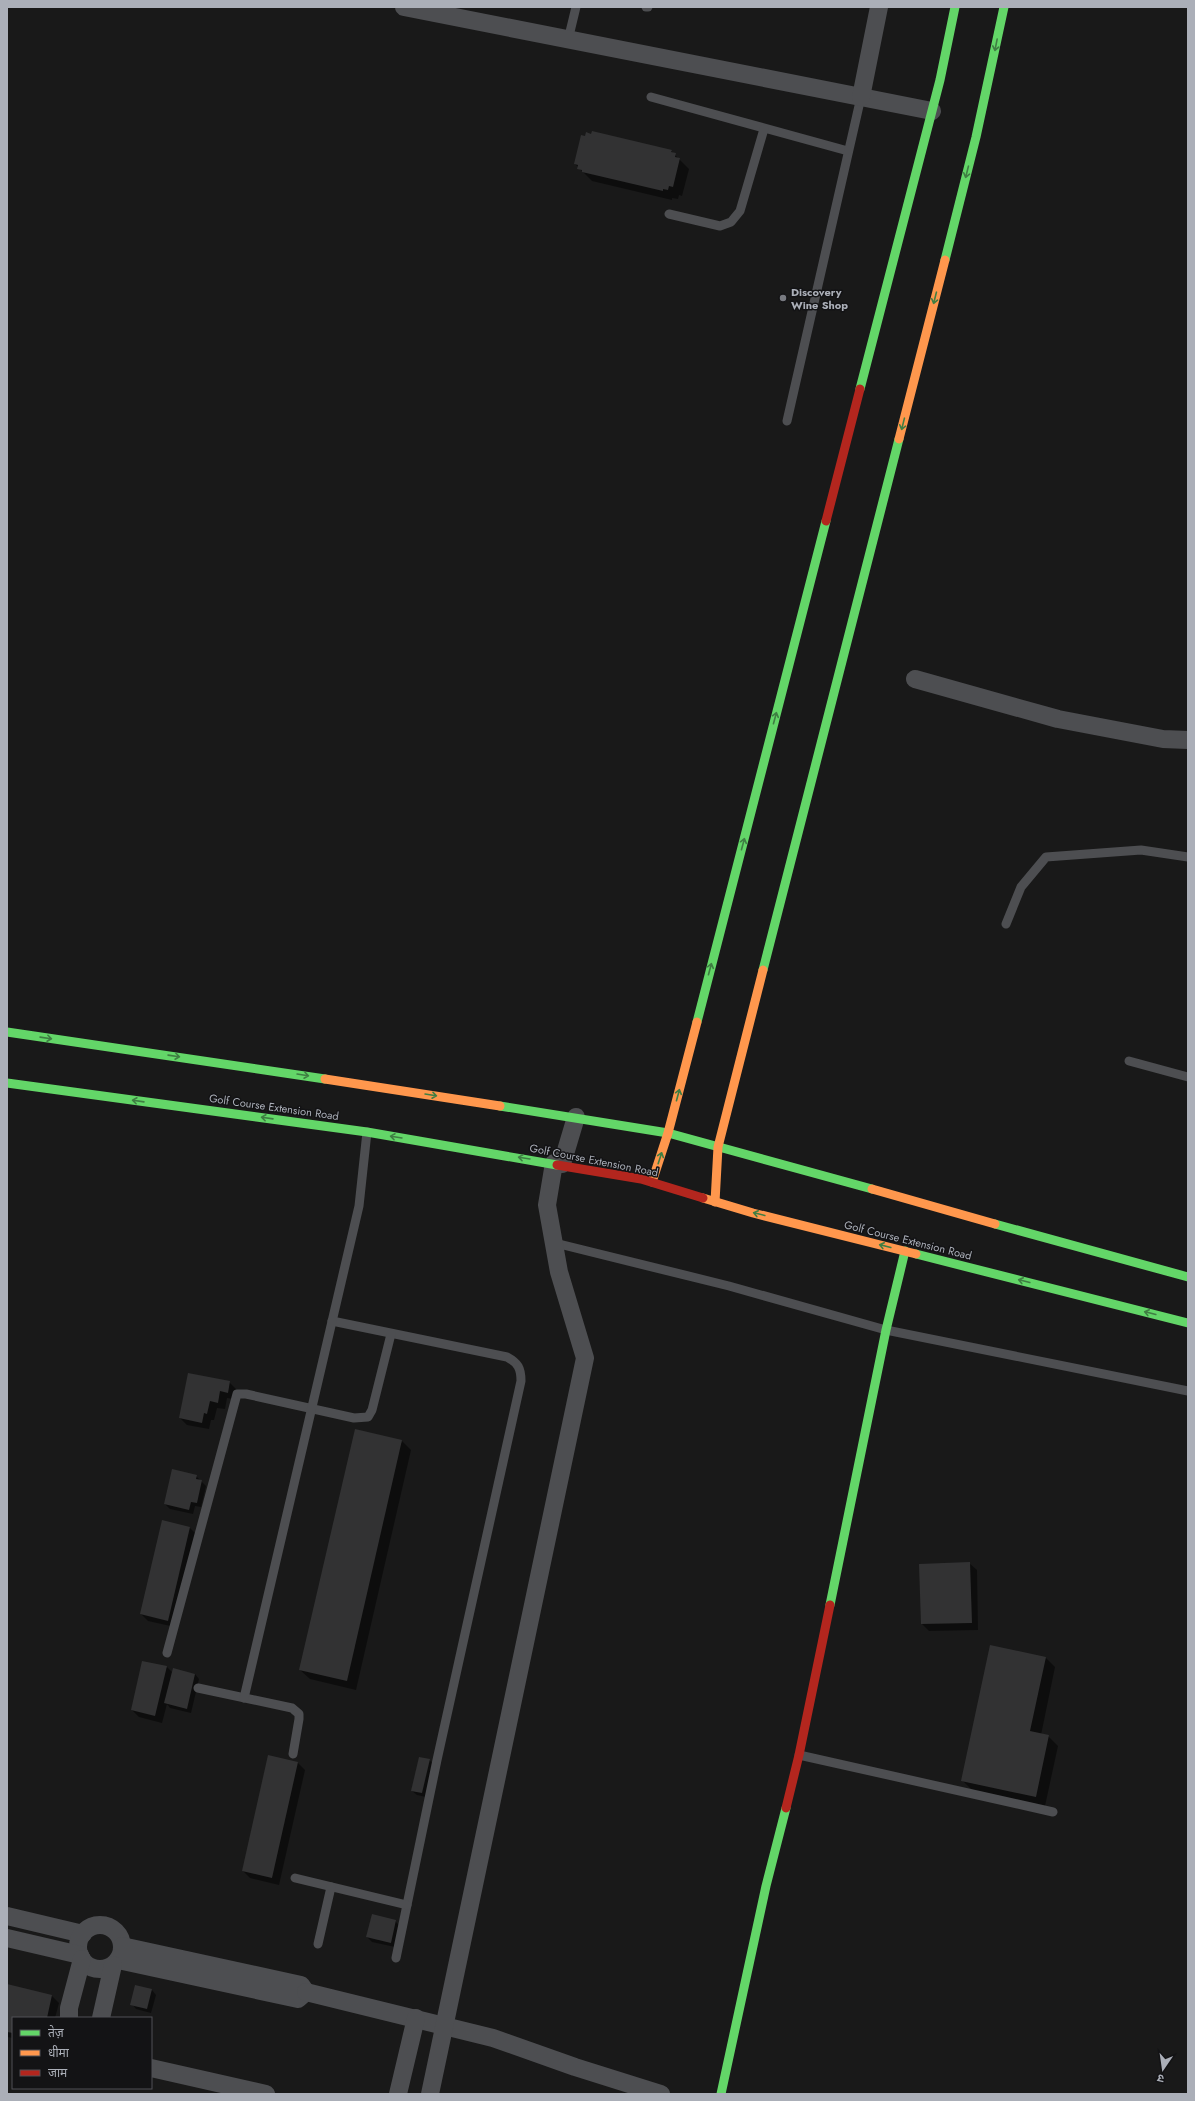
<svg xmlns="http://www.w3.org/2000/svg" width="1195" height="2101" viewBox="0 0 1195 2101" font-family="Jost,'Noto Sans Devanagari',sans-serif">
<rect width="100%" height="100%" fill="#191919"/>
<g fill="#0007">
<polygon points="671,151 689,169 682,196 679,195 678,199 672,198 672,200 592,181 575,164"/>
<polygon points="229,1382 236,1389 234,1399 227,1398 225,1409 217,1408 214,1420 211,1420 209,1429 187,1425 180,1418"/>
<polygon points="402,1441 411,1450 356,1690 310,1679 300,1670"/>
<polygon points="196,1476 206,1486 201,1507 195,1506 193,1514 170,1509 165,1504"/>
<polygon points="189,1527 197,1535 175,1627 148,1621 141,1614"/>
<polygon points="969,1563 977,1570 978,1630 929,1631 922,1624"/>
<polygon points="1046,1658 1055,1667 1041,1735 1048,1736 1058,1746 1045,1806 972,1790 962,1780"/>
<polygon points="167,1667 173,1673 195,1674 199,1679 191,1713 170,1708 167,1704 162,1723 139,1717 132,1710"/>
<polygon points="269,1756 298,1763 305,1770 279,1885 250,1878 243,1871"/>
<polygon points="429,1760 434,1764 426,1797 417,1795 412,1791"/>
<polygon points="395,1921 400,1926 395,1947 372,1942 367,1937"/>
<polygon points="7,1985 52,1996 59,2003 55,2018 13,2018 13,2038 7,2037"/>
<polygon points="152,1990 156,1995 151,2013 136,2009 132,2004"/>
</g>
<g fill="#323233">
<polygon points="592,131 672,150 671,152 676,153 675,157 680,158 673,187 669,186 668,190 663,189 663,191 582,172 582,170 577,169 578,165 574,164 581,135 585,136 586,132 591,134"/>
<polygon points="188,1373 230,1381 228,1393 220,1391 218,1403 210,1401 207,1414 204,1413 202,1423 179,1418"/>
<polygon points="355,1429 402,1440 347,1681 299,1670"/>
<polygon points="172,1469 197,1475 196,1479 202,1480 197,1503 191,1502 189,1510 164,1504"/>
<polygon points="162,1520 190,1527 168,1621 140,1614"/>
<polygon points="970,1562 972,1623 921,1624 919,1564"/>
<polygon points="990,1645 1046,1657 1030,1731 1049,1735 1036,1797 961,1781"/>
<polygon points="142,1661 167,1666 155,1716 131,1710"/>
<polygon points="173,1668 195,1674 187,1709 164,1703"/>
<polygon points="268,1755 298,1762 272,1878 242,1871"/>
<polygon points="419,1757 430,1759 422,1793 411,1791"/>
<polygon points="372,1914 396,1920 391,1943 366,1937"/>
<polygon points="7,1984 52,1995 47,2018 13,2018 13,2033 7,2032"/>
<polygon points="135,1985 152,1989 147,2009 130,2005"/>
</g>
<g fill="none" stroke-linecap="round" stroke-linejoin="round">
<g stroke="#4d4e51" stroke-width="9">
<polyline points="646,7 648,7"/>
<polyline points="568,40 576,7"/>
<polyline points="651,97 848,151"/>
<polyline points="669,214 720,226 731,222 740,211 764,129"/>
<polyline points="787,421 861,97"/>
<polyline points="1006,924 1021,887 1046,857 1141,850 1188,857"/>
<polyline points="1129,1061 1188,1077"/>
<polyline points="555,1243 729,1286 886,1330 1188,1391"/>
<path d="M332,1321L507,1357C518,1363 521,1368 521,1381L437,1760L396,1958"/>
<polyline points="167,1653 237,1394 246,1394 354,1418 368,1417 372,1410 391,1334"/>
<polyline points="198,1688 292,1708 299,1714 299,1719 293,1754"/>
<polyline points="244,1698 359,1206 367,1132"/>
<polyline points="799,1755 1053,1812"/>
<polyline points="295,1878 407,1905"/>
<polyline points="318,1944 331,1887"/>
</g>
<g stroke="#4d4e51" stroke-width="18">
<polyline points="404,7 932,111"/>
<polyline points="861,97 879,7"/>
<polyline points="915,679 1058,719 1163,739 1188,740"/>
<polyline points="562,1164 576,1117"/>
<polyline points="7,1916 83,1934"/>
<circle cx="100" cy="1947" r="22"/>
<polyline points="7,1938 80,1955"/>
<polyline points="118,1960 298,1999 306,1992 301,1985 122,1946"/>
<polyline points="306,1992 493,2038 575,2067 661,2094"/>
<polyline points="69,2018 69,2008 82,1959"/>
<polyline points="101,2018 113,1965"/>
<polyline points="151,2068 266,2094"/>
<polyline points="398,2094 416,2018"/>
<polyline points="430,2094 585,1358 559,1272 547,1205 554,1163"/>
</g>
<g stroke="#63d668" stroke-width="9">
<polyline points="945,260 976,137 1004,7"/>
<polyline points="860,389 940,80 955,7"/>
<polyline points="763,970 899,439"/>
<polyline points="697,1022 826,521"/>
<polyline points="7,1032 325,1079"/>
<polyline points="7,1083 367,1132 557,1165"/>
<polyline points="500,1106 668,1133 872,1189"/>
<polyline points="995,1224 1188,1277"/>
<polyline points="916,1254 1188,1323"/>
<polyline points="830,1605 886,1330 905,1251"/>
<polyline points="721,2094 766,1886 786,1808"/>
</g>
<g stroke="#ff974d" stroke-width="9">
<polyline points="899,439 945,260"/>
<polyline points="325,1079 500,1106"/>
<polyline points="652,1182 668,1133 697,1022"/>
<polyline points="872,1189 995,1224"/>
<polyline points="703,1198 753,1213 916,1254"/>
<polyline points="715,1202 718,1147 763,970"/>
</g>
<g stroke="#b3261e" stroke-width="9">
<polyline points="826,521 860,389"/>
<polyline points="557,1165 641,1179 703,1198"/>
<polyline points="786,1808 799,1755 830,1605"/>
</g>
</g>
<defs><path id="oneway-shaft" d="M-6 0H5M1.5-3L5.5 0L1.5 3" fill="none" stroke-width="1.6" stroke-linecap="round" stroke-linejoin="round"/></defs>
<g stroke="#3f7e43">
<use href="#oneway-shaft" transform="translate(996 45) rotate(101)"/>
<use href="#oneway-shaft" transform="translate(967 172) rotate(104)"/>
<use href="#oneway-shaft" transform="translate(935 298) rotate(104)"/>
<use href="#oneway-shaft" transform="translate(903 424) rotate(104)"/>
<use href="#oneway-shaft" transform="translate(775 718) rotate(-75)"/>
<use href="#oneway-shaft" transform="translate(743 844) rotate(-75)"/>
<use href="#oneway-shaft" transform="translate(710 969) rotate(-75)"/>
<use href="#oneway-shaft" transform="translate(46 1038) rotate(8)"/>
<use href="#oneway-shaft" transform="translate(174 1056) rotate(8)"/>
<use href="#oneway-shaft" transform="translate(303 1075) rotate(9)"/>
<use href="#oneway-shaft" transform="translate(431 1095) rotate(9)"/>
<use href="#oneway-shaft" transform="translate(678 1095) rotate(-75)"/>
<use href="#oneway-shaft" transform="translate(138 1101) rotate(-172)"/>
<use href="#oneway-shaft" transform="translate(267 1118) rotate(-172)"/>
<use href="#oneway-shaft" transform="translate(396 1137) rotate(-171)"/>
<use href="#oneway-shaft" transform="translate(524 1158) rotate(-171)"/>
<use href="#oneway-shaft" transform="translate(660 1158) rotate(-72)"/>
<use href="#oneway-shaft" transform="translate(759 1214) rotate(-166)"/>
<use href="#oneway-shaft" transform="translate(885 1246) rotate(-166)"/>
<use href="#oneway-shaft" transform="translate(1024 1281) rotate(-166)"/>
<use href="#oneway-shaft" transform="translate(1150 1313) rotate(-166)"/>
</g>
<circle fill="#787a80" stroke="#131315" stroke-width="1.5" cx="783" cy="298" r="4"/>
<g text-anchor="middle" stroke-width="3" stroke-linejoin="round" paint-order="stroke">
<g font-size="11" font-weight="bold" fill="#abafb8" stroke="#131315" text-anchor="start">
<text x="791" y="296">Discovery<tspan x="791" dy="13">Wine Shop</tspan></text>
</g>
<g font-size="11" fill="#abafb8" stroke="#131315">
<text transform="translate(274 1107) rotate(8)" y="4">Golf Course Extension Road</text>
<text transform="translate(594 1160) rotate(11)" y="4">Golf Course Extension Road</text>
<text transform="translate(908 1240) rotate(14)" y="4">Golf Course Extension Road</text>
</g>
</g>
<rect width="1195" height="2101" fill="none" stroke="#abafb8" stroke-width="16"/>
<rect x="12" y="2017" width="140" height="72" fill="#131315" stroke="#505156"/>
<rect x="20" y="2030" width="20" height="6" fill="#63d668" stroke="#505156"/>
<text x="48" y="2037" font-size="12" fill="#abafb8">तेज़</text>
<rect x="20" y="2050" width="20" height="6" fill="#ff974d" stroke="#505156"/>
<text x="48" y="2057" font-size="12" fill="#abafb8">धीमा</text>
<rect x="20" y="2070" width="20" height="6" fill="#b3261e" stroke="#505156"/>
<text x="48" y="2077" font-size="12" fill="#abafb8">जाम</text>
<g transform="translate(1163 2069) rotate(193)" stroke="#131315" stroke-width="3" paint-order="stroke">
<path d="M0-3L7 15L0 10L-7 15Z" fill="#abafb8"/>
<text y="-6" font-size="11" font-weight="bold" text-anchor="middle" fill="#abafb8">उ</text>
</g>
</svg>
